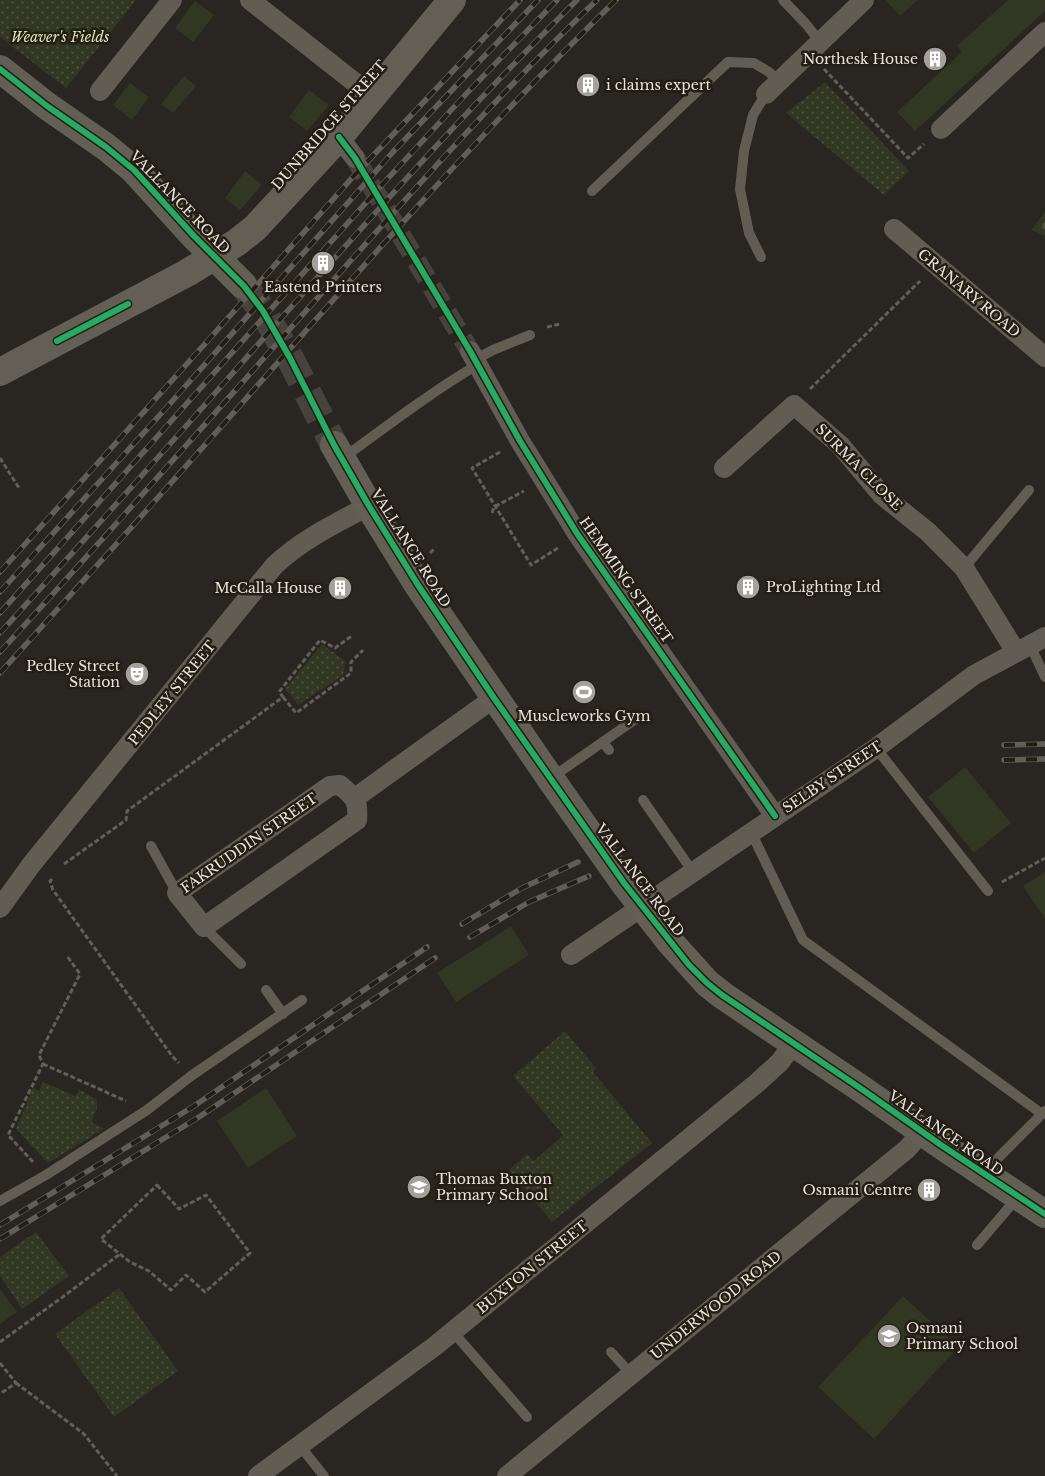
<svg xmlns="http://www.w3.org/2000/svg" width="1045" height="1476" viewBox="0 0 1045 1476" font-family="'Libre Baskerville',serif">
<defs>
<pattern id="cemetery-stones" width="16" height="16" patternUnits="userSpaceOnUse" patternTransform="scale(1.25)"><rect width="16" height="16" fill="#313723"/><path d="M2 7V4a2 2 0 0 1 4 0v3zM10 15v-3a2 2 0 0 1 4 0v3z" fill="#4f5442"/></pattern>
<pattern id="park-dots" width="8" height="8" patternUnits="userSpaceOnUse" patternTransform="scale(1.25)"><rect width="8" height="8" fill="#313723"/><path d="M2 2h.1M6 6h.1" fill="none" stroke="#4f5442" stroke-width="1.8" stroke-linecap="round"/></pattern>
</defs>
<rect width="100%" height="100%" fill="#292520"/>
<g fill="#313723">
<polygon points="885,0 918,0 900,16"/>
<polygon points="1008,0 1045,0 1045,11 915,131 897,112 962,52 957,46"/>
<polygon points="195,1 214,15 193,42 175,28"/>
<polygon points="184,76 196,86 173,113 161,104"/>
<polygon points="130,83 149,97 132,120 113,105"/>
<polygon points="309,90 329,105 307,131 289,117"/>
<polygon points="245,171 262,185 240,210 225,198"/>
<polygon points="965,767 1011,823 974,853 928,797"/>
<polygon points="1045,872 1045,919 1023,886"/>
<polygon points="511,926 529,955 456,1002 437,973"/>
<polygon points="266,1088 297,1136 248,1168 217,1121"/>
<polygon points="0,1289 17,1312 0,1324"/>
<polygon points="903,1296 958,1347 874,1439 818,1387"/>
</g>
<polygon fill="url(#cemetery-stones)" points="1045,212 1045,236 1031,230"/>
<g fill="url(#park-dots)">
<polygon points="0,0 136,0 66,88 0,37"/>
<polygon points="825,82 909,171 884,195 786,113"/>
<polygon points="322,644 346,662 343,675 298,705 285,689"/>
<polygon points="565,1031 596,1068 593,1072 652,1143 552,1222 509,1170 527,1154 534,1161 563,1135 513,1076"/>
<polygon points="43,1082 76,1096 79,1089 97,1100 97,1109 91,1122 104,1129 48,1163 16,1129 33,1088 39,1091"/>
<polygon points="36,1232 69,1276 22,1309 0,1276 0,1257"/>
<polygon points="119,1288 178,1371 114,1417 55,1334"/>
</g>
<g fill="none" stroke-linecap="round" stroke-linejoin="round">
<polyline stroke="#46423c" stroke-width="20" stroke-dasharray="20 10" stroke-linecap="butt" points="355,158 470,351"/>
<polyline stroke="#46423c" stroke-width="28" stroke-dasharray="28 14" stroke-linecap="butt" points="243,285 263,311 290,358 334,445"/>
<g stroke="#625f57" stroke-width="3" stroke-dasharray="5 2.5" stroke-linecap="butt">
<polyline points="824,69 908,158 924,144"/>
<polyline points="547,327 560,324"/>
<polyline points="810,389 920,281"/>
<polyline points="500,452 472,468 531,565 558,548"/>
<polyline points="0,458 19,488"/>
<polyline points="492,513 494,507 524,491"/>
<polyline points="430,553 435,548"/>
<polyline points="283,697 296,713 351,673 351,662 363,650"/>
<polyline points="64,864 126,820 127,811 283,697 279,692 320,640 335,648 353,635"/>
<polyline points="52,879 50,881 53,890 172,1056 179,1063"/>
<polyline points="1002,882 1045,858"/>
<polyline points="43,1064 126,1101"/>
<polyline points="33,1162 8,1135 43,1064 39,1055 80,974 67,956"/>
<polygon points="157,1185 179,1209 206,1195 250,1253 205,1292 186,1275 171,1290 149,1271 130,1262 101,1239"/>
<polyline points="0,1342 64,1296 120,1254"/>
<polyline points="0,1363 16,1383 0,1394"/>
<polyline points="16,1383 84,1434 117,1476"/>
</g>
<g stroke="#615d53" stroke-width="10">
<polyline points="783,0 806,24 820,42"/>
<polyline points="592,191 728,62 754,63 769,72 780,82"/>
<polyline points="761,257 749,233 740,189 744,151 753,115 766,94"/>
<polyline points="474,360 493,350 530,335"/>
<path d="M343,458C387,426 430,393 477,365"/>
<polyline points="964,568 1029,490"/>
<polyline points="1030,645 1045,677"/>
<polyline points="603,742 609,750"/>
<polyline points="876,748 988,891"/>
<polyline points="551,778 640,716"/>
<polyline points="643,800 693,872"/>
<polyline points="751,832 803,940 1042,1114"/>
<polyline points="151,846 177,893"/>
<polyline points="204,927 241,964"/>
<polyline points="266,990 283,1014"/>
<polyline points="986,1174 999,1157 1045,1111"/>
<polyline points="0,1201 46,1175 147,1110 191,1076 302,1000"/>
<polyline points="977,1245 1017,1198"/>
<polyline points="453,1332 527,1417"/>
<polyline points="611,1352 631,1374"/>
<polyline points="300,1446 324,1476"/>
</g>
<g stroke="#615d53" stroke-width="20">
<polyline points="250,0 372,96"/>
<polyline points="100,91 172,0"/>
<polyline points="766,94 864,0"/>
<polyline points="941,129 1045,32"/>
<polyline points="339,137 355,158"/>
<polyline points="894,229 1045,357"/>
<polyline points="470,351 520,441 578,535 775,816"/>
<polyline points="724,468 794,405 840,445 882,495 928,532 964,568 1016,652"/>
<path d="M340,785C354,797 359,800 357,820L204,927L177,893L330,786Z"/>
<polyline points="355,798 494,698"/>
<path d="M0,908L31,865L274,566C301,540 336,523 369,506"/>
<polyline points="571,955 876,748 974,675 1045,637"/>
<polyline points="258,1476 435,1346 757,1083 780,1062 794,1043"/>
<polyline points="507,1476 907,1149 922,1132"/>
</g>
<g stroke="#635f54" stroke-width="28">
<polyline points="0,69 47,106 106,147 134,170 194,236 243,285"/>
<polyline points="0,372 187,273 236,243 255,228 339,137 452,0"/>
<polyline points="334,445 369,506 418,585 550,778 624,883 671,943 707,983 722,995 863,1090 941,1145 1045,1214"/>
</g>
<g stroke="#615e57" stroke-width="5.5">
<g id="rail">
<polyline points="0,572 220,327 351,179 520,0"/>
<polyline points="0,592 167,407 392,153 538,0"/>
<polyline points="0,613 379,188 467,93 557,0"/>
<path d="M0,633C63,564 125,494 187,425C315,280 440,136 577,0"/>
<path d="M0,652C100,543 198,432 297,321C394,212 491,101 597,0"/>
<path d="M0,673C79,586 158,498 236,410C359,270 482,131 616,0"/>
<polyline points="1004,745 1045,744"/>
<polyline points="1004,760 1045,759"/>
<polyline points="462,924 522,888 578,862"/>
<polyline points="470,937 529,902 589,876"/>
<polyline points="0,1225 194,1106 427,947"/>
<polyline points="0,1239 199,1117 435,958"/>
</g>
</g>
<use href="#rail" stroke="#231d13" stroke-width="4" stroke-dasharray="11" stroke-linecap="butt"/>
<g stroke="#231d13" stroke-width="9">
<g id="cycleway">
<polyline points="0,69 47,106 106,147 134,170 194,236 244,286 263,311 290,358 334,445 369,506 418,585 494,698 624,883 689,965 707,983 722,995 863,1090 941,1145 1045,1214"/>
<polyline points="339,137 355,158 470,351 520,441 578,535 775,816"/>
<polyline points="57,341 128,304"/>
</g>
</g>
<use href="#cycleway" stroke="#26ab63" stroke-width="6"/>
</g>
<defs>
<g id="building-disc" transform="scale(1.25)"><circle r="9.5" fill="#a4a09a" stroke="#231d13"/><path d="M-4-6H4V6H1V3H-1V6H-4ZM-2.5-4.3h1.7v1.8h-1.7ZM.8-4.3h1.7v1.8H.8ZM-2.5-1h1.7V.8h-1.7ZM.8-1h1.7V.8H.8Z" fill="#fff"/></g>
<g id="theatre-disc" transform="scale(1.25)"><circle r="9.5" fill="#a4a09a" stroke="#231d13"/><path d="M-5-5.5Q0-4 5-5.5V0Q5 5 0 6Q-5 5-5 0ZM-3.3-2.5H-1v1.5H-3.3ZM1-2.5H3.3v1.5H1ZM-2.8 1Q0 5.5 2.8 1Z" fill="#fff"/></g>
<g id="stadium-disc" transform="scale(1.25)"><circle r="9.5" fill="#a4a09a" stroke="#231d13"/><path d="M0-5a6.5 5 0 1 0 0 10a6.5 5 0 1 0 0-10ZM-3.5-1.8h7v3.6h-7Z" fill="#fff"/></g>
<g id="school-disc" transform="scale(1.25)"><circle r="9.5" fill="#a4a09a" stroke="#231d13"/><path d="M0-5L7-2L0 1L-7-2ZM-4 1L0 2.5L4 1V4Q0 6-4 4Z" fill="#fff"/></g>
</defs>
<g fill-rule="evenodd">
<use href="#building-disc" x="935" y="59"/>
<use href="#building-disc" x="588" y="85"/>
<use href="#building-disc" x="323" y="263"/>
<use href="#building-disc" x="748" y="587"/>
<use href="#building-disc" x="340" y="588"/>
<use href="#theatre-disc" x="137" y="674"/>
<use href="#stadium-disc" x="584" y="692"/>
<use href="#school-disc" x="419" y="1187"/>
<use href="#building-disc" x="929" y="1190"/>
<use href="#school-disc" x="889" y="1336"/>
</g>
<g text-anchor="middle" stroke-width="5" stroke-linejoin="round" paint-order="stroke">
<g font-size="14" font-style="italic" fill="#d5e8b5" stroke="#231d13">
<text x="60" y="42">Weaver's Fields</text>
</g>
<g font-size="14" fill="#e7e3dc" stroke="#231d13" text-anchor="end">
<text x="918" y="64">Northesk House</text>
<text x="606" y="90" text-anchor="start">i claims expert</text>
<text x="323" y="292" text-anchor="middle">Eastend Printers</text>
<text x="766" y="592" text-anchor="start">ProLighting Ltd</text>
<text x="322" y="593">McCalla House</text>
<text x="120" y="671">Pedley Street<tspan x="120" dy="16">Station</tspan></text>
<text x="584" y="721" text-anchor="middle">Muscleworks Gym</text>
<text x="436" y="1184" text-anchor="start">Thomas Buxton<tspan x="436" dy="16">Primary School</tspan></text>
<text x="912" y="1195">Osmani Centre</text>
<text x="906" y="1333" text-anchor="start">Osmani<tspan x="906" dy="16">Primary School</tspan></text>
</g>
<g font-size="14" fill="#e7e3dc" stroke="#231d13">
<text transform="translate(329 125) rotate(-49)" y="5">DUNBRIDGE STREET</text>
<text transform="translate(180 202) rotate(46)" y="5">VALLANCE ROAD</text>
<text transform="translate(969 293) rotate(40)" y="5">GRANARY ROAD</text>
<text transform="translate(859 467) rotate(45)" y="5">SURMA CLOSE</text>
<text transform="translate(411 548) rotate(58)" y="5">VALLANCE ROAD</text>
<text transform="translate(626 580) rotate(55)" y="5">HEMMING STREET</text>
<text transform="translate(172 693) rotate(-51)" y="5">PEDLEY STREET</text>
<text transform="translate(832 777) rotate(-34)" y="5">SELBY STREET</text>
<text transform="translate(249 843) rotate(-35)" y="5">FAKRUDDIN STREET</text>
<text transform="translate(640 880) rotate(53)" y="5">VALLANCE ROAD</text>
<text transform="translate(946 1133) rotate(35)" y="5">VALLANCE ROAD</text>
<text transform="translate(532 1267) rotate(-39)" y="5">BUXTON STREET</text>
<text transform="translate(716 1305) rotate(-39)" y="5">UNDERWOOD ROAD</text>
</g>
</g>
</svg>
